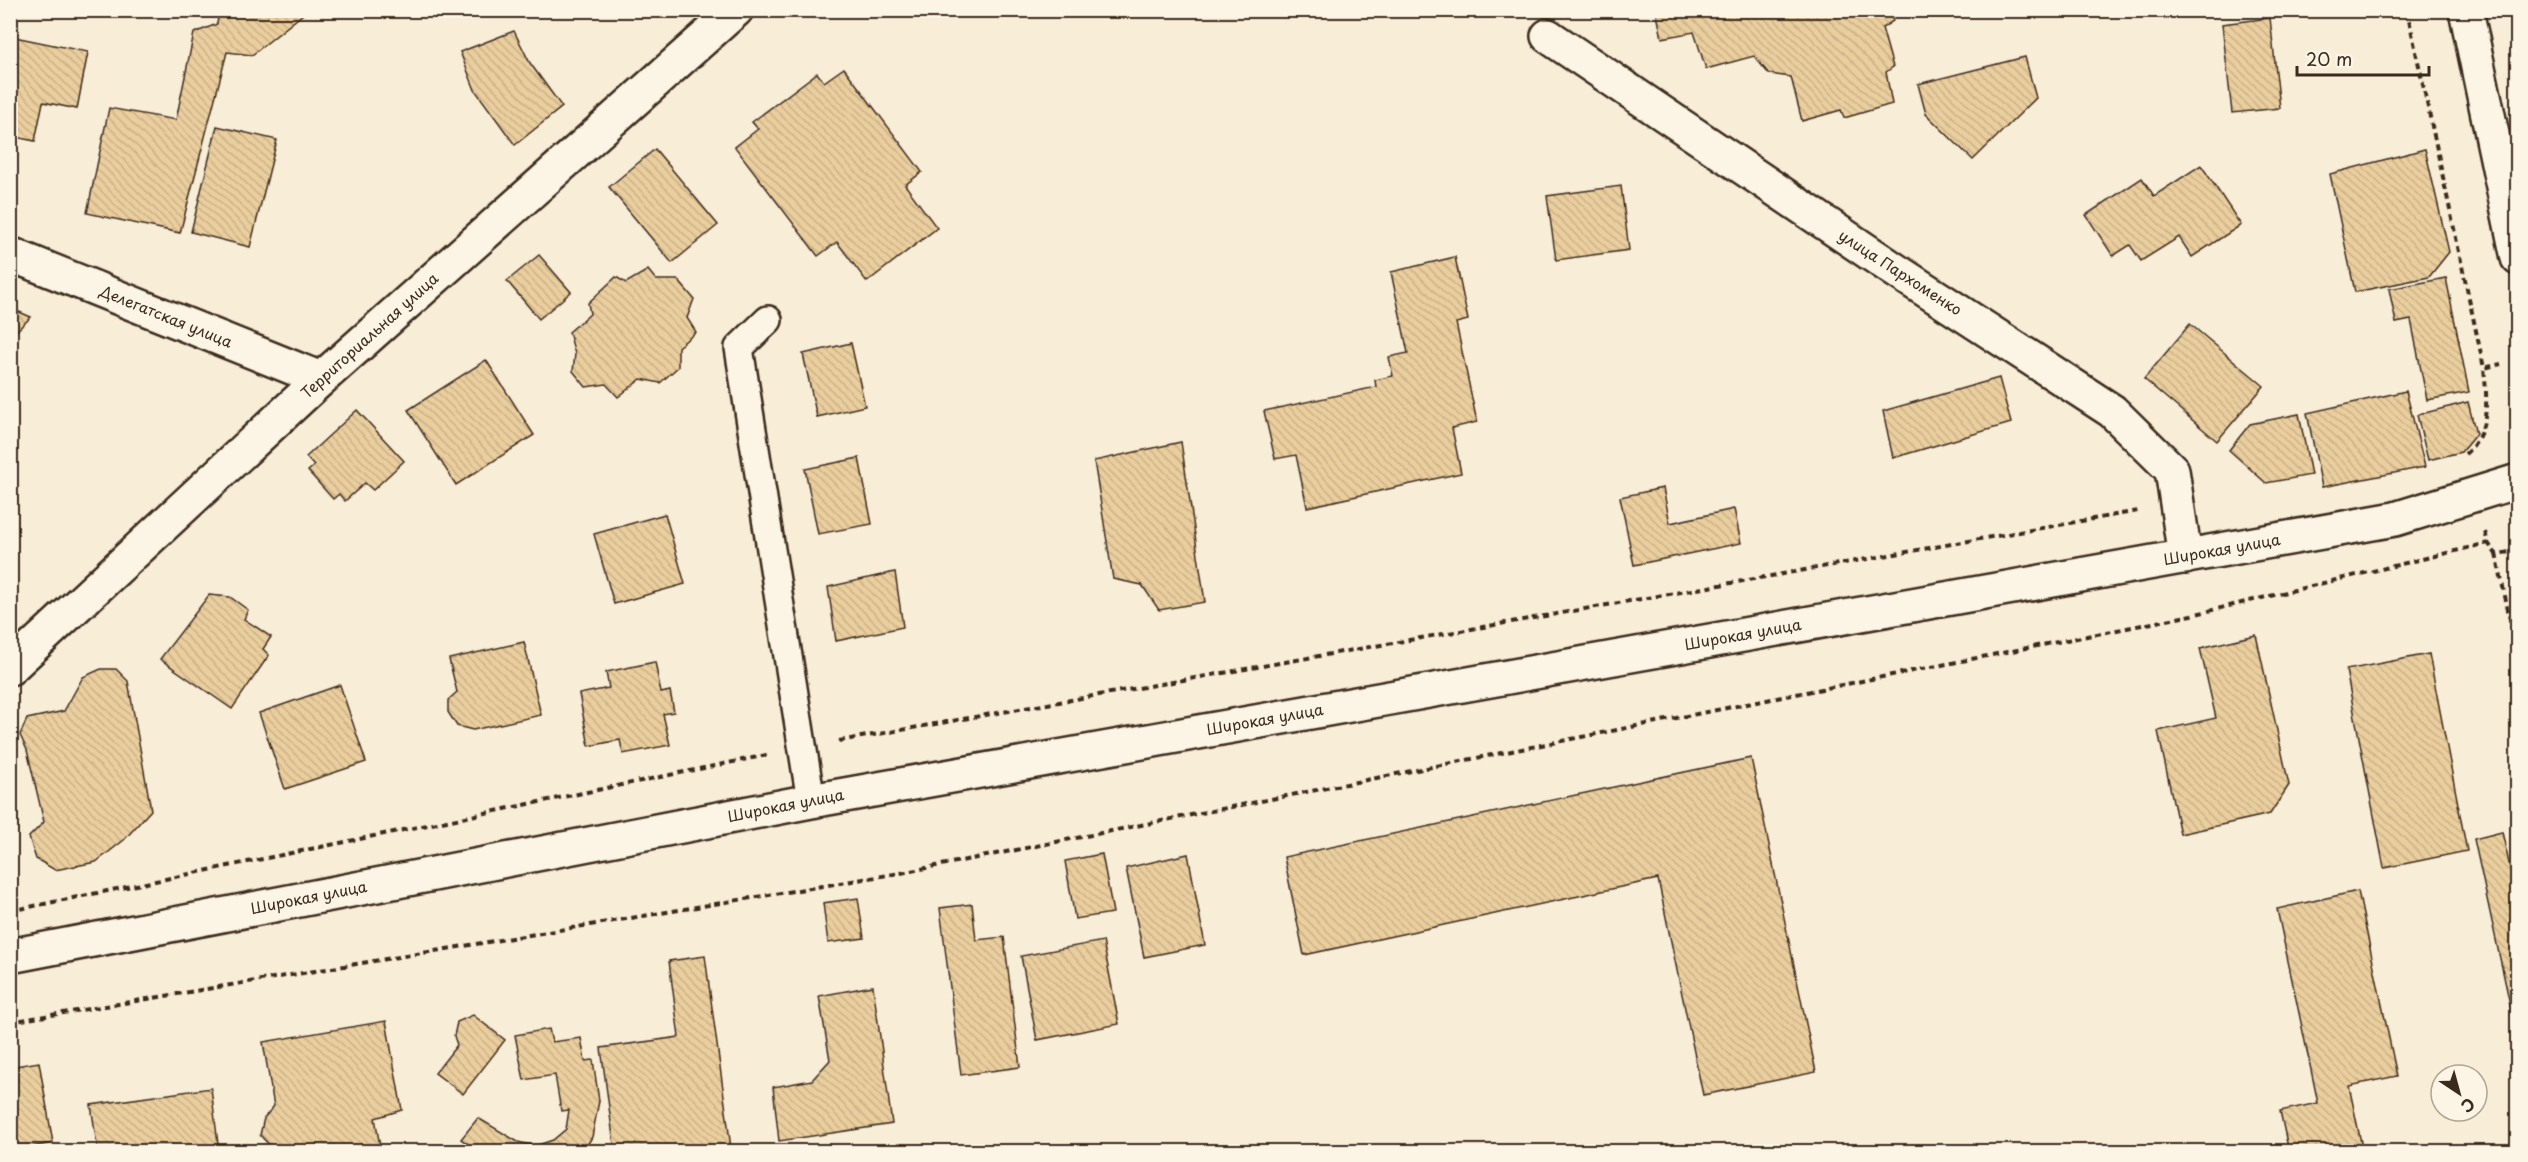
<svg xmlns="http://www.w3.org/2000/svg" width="2528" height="1162" viewBox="0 0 2528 1162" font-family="'Playpen Sans',sans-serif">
<defs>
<pattern id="building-back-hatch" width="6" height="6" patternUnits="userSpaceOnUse" patternTransform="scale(1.5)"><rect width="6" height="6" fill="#eace9e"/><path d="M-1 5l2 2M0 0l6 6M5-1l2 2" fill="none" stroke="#cab188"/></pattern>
</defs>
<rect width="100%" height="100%" fill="#f8edd7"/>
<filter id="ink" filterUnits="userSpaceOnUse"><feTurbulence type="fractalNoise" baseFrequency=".0167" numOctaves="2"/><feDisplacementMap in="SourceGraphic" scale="12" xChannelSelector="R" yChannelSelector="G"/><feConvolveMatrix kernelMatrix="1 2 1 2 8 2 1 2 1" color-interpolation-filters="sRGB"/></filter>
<g filter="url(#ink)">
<g fill="url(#building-back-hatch)" stroke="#3b2a1e" stroke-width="1.5">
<polygon points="219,10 308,10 252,55 227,52 180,233 87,213 109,108 176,120 194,33 217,24"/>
<polygon points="1656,10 1890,10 1893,21 1882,28 1893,67 1886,72 1892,104 1844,118 1841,110 1802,121 1791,77 1769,74 1754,56 1706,69 1694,32 1662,38"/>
<polygon points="2270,18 2280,108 2232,113 2222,24"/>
<polygon points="514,31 530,63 562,107 515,145 475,90 460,52"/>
<polygon points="10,36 88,52 77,109 43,102 35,141 10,136"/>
<polygon points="2025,57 2036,98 1973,160 1926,114 1918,84"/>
<polygon points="844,68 922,172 905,185 937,228 867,282 837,242 818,256 735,147 758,129 752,122 817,73 824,82"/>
<polygon points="217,126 277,140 250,247 191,232"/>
<polygon points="655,149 718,225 672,263 609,187"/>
<polygon points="2425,149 2449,252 2429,277 2355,292 2330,174"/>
<polygon points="2201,165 2241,225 2192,257 2179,237 2141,261 2130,245 2113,256 2086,215 2142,178 2154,196"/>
<polygon points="1621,186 1629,250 1556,260 1547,196"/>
<polygon points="539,255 571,292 539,319 507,281"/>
<polygon points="1455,257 1468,320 1456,323 1477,422 1452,428 1461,473 1307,507 1296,455 1275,459 1264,411 1376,387 1375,380 1393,376 1389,357 1408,353 1391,272"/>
<polygon points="648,270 656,280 678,280 694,299 687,318 696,332 678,347 678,367 660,383 641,379 618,397 606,384 586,387 573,371 575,354 569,332 590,314 588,303 616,277 626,283"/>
<polygon points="2446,278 2469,392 2427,400 2411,320 2396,323 2389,289"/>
<polygon points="10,308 31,317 10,337"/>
<polygon points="2190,324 2264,386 2217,441 2144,379"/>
<polygon points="851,343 865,406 817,417 803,354"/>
<polygon points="486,360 534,435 456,485 408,410"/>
<polygon points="1999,378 2011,423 1893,458 1883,411"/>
<polygon points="2406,391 2425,467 2322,487 2307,413"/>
<polygon points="2468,402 2476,434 2461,452 2428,460 2417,415"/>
<polygon points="357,410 404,461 373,490 365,483 345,501 339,494 333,499 308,471 314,466 306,457"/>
<polygon points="2299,414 2311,475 2266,483 2229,450 2250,424"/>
<polygon points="1181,442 1205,602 1159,610 1142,585 1113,579 1094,461"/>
<polygon points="859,458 872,524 818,534 805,469"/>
<polygon points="1663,488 1670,523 1734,509 1741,543 1634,565 1620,497"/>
<polygon points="665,514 685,584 614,604 594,534"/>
<polygon points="895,572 903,627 836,641 828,587"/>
<polygon points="209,595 230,597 248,610 244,619 271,637 263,649 269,655 232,709 160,659"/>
<polygon points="2256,635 2289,785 2270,814 2180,834 2158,731 2216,718 2200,648"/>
<polygon points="524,642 541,715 473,730 457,726 448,712 448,700 457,692 449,659"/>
<polygon points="2429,654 2467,851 2384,868 2346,670"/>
<polygon points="655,662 661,693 670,691 674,712 663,714 670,745 623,754 620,740 589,746 579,694 609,688 606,672"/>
<polygon points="101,669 116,669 128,681 151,810 124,840 96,862 55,870 36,859 29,837 44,822 27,750 20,735 27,719 64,711 83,677"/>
<polygon points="340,685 366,762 285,789 259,713"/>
<polygon points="1751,758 1816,1072 1703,1095 1658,879 1304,955 1284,857"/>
<polygon points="2502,832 2518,903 2518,1041 2474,839"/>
<polygon points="1102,854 1113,913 1075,919 1065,861"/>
<polygon points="1188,854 1205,945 1144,957 1126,868"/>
<polygon points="2358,891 2397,1076 2349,1086 2363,1152 2289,1152 2280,1111 2318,1103 2277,909"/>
<polygon points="858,898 864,938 828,943 823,903"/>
<polygon points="972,904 976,940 1004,937 1020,1067 961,1075 940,908"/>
<polygon points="1103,941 1119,1024 1037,1040 1021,956"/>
<polygon points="705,956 731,1148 707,1152 615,1152 601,1048 679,1037 669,961"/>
<polygon points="873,986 892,1124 779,1141 773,1087 812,1080 830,1060 819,996"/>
<polygon points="473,1015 505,1040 463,1094 435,1073 457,1045 454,1036 457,1022"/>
<polygon points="386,1021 402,1110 375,1118 381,1152 285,1152 273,1149 260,1135 264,1118 274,1106 263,1042"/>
<polygon points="549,1029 552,1042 581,1038 585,1061 593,1060 599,1101 592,1137 583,1152 479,1152 461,1139 478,1118 518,1142 535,1146 553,1140 566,1129 569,1110 561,1111 555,1075 524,1080 515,1035"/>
<polygon points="39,1062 53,1143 10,1151 10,1067"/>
<polygon points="211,1088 219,1152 98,1152 91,1105"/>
</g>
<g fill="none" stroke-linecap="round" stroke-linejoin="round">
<g stroke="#3b2a1e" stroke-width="32">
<polyline id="lane" points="768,320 739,348 811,801"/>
</g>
<g stroke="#3b2a1e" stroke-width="38">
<g id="street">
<polyline points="1548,36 1895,270 2112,411 2172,470 2185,557"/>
<polyline points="10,254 321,379"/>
<polyline points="10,668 321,379 736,10"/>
<polyline points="10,956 811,801 2395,519 2518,481"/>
</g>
</g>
<g stroke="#3b2a1e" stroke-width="38">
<polyline id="secondary" points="2466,10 2518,258"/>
</g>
<g stroke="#3b2a1e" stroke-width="4" stroke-dasharray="6 4.5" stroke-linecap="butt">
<polyline points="2407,10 2484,368"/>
<path d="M2465,454C2491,432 2487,398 2484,368L2501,364"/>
<polyline points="2485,532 2488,543 2496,554 2518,551"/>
<polyline points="2496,554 2518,657"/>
<polyline points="839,741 2138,511"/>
<polyline points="10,911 767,755"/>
<polyline points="10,1022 906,872 2192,615 2488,543"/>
</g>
<use href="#lane" stroke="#fcf5e5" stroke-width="27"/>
<use href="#street" stroke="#fcf5e5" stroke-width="33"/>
<use href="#secondary" stroke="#fcf5e5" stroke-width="33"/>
</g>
</g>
<g text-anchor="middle" stroke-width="4.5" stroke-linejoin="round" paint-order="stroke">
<g font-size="15" fill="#3b2a1e" stroke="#fcf5e5">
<text transform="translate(1900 273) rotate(33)" y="5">улица Пархоменко</text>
<text transform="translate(166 317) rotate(22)" y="5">Делегатская улица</text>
<text transform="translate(370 336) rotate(-42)" y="5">Территориальная улица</text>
<text transform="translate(2222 550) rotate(-10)" y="5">Широкая улица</text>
<text transform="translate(1743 635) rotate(-10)" y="5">Широкая улица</text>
<text transform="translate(1265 720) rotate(-10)" y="5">Широкая улица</text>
<text transform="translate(786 806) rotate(-11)" y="5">Широкая улица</text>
<text transform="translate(309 898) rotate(-11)" y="5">Широкая улица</text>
</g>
</g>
<rect width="2528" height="1162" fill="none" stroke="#fcf5e5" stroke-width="36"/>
<rect x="18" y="18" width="2492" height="1126" fill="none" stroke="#3b2a1e" stroke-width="2" filter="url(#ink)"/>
<g transform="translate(2459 1093) rotate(144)"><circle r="28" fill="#fcf5e5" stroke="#afa495" stroke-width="1.5"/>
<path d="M0-4.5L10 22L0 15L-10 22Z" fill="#3b2a1e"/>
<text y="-9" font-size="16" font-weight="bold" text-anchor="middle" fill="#3b2a1e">С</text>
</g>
<path d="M2297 66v9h132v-9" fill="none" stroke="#3b2a1e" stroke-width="3"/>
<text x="2306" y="66" font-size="18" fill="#3b2a1e" stroke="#fcf5e5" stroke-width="4.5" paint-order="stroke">20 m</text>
</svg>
